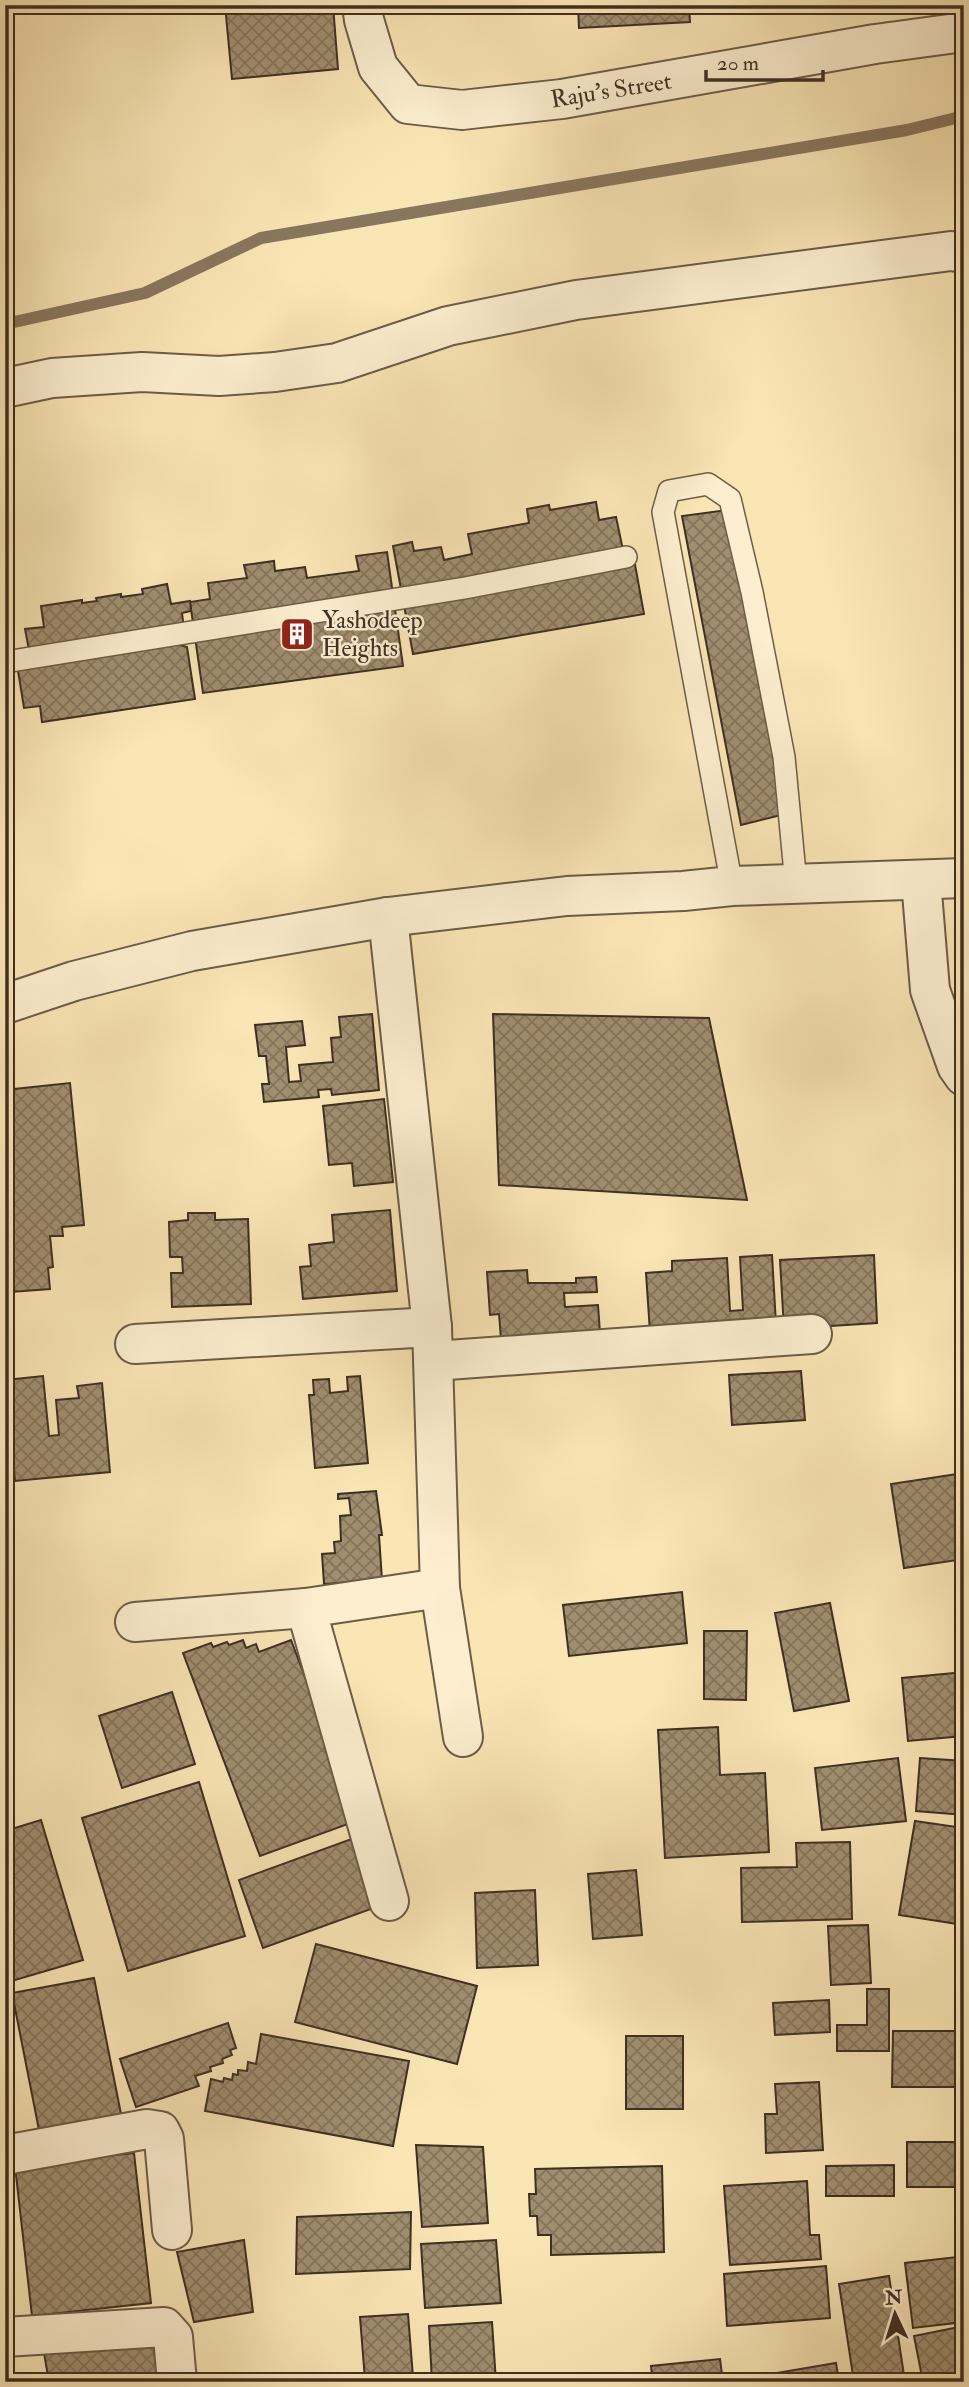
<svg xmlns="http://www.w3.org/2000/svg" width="969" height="2387" viewBox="0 0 969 2387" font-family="'IM FELL Double Pica',serif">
<defs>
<pattern id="building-cross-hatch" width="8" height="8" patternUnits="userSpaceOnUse" patternTransform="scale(1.75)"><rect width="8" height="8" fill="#a08e6f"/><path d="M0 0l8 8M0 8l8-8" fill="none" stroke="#84745b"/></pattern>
</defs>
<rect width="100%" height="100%" fill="#fae5b5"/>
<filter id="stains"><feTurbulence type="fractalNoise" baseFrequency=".00286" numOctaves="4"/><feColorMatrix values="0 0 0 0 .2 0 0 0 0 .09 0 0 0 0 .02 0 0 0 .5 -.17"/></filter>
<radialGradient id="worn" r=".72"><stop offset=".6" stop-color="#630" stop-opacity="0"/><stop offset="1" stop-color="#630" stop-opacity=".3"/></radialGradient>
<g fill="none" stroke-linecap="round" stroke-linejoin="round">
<polyline stroke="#88775e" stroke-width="12" points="5,324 145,293 261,238 907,130 964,116"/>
</g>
<g fill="url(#building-cross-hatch)" stroke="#3e2f24" stroke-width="2">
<polygon points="225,5 261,5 261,8 290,5 333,5 338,69 232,79"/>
<polygon points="578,5 689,5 690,22 579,28"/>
<polygon points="596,502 599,520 616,517 623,550 634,559 644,614 413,654 393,546 412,542 414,551 441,547 444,560 472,554 468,534 529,523 527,509 549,505 550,510"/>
<polygon points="727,510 785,814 741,825 682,516"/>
<polygon points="387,552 403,666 203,693 190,602 210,599 208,583 247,578 244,565 274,561 275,571 305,567 307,578 359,571 356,556"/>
<polygon points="167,584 171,604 190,601 191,611 182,613 185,637 173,643 187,647 195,699 42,722 40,706 24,708 15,652 29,650 25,629 44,627 41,606 82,600 82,603 97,601 96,598 121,594 121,597 143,594 142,589"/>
<polygon points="372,1014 379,1090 332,1095 331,1089 318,1090 319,1097 264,1102 262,1084 269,1084 266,1056 259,1056 255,1025 302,1021 305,1045 286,1047 289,1082 301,1081 299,1065 333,1062 331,1038 341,1037 339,1017"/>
<polygon points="493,1014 709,1018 747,1200 499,1185"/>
<polygon points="70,1083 84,1225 62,1227 63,1236 50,1236 53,1267 48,1268 50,1289 11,1292 5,1230 5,1090"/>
<polygon points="384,1099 393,1182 354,1186 352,1163 329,1165 323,1106"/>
<polygon points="390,1210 397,1291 303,1299 300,1267 311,1266 309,1245 334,1242 332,1215"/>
<polygon points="188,1213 215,1213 215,1220 248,1219 251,1304 172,1307 171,1273 183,1273 182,1257 170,1257 169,1222 188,1220"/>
<polygon points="772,1255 776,1324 650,1332 646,1273 672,1271 672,1261 727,1258 730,1311 743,1310 740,1257"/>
<polygon points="874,1255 877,1323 784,1329 780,1260"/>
<polygon points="527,1270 528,1283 576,1283 576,1278 596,1277 597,1292 564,1293 565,1307 598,1305 600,1333 501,1339 499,1314 490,1315 487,1272"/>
<polygon points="801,1371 805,1420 732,1425 729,1375"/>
<polygon points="43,1376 49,1436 59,1435 56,1400 79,1398 77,1386 102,1383 110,1472 15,1481 6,1380"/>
<polygon points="360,1376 368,1463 315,1468 309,1395 314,1395 313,1380 329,1379 330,1393 348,1391 347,1377"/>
<polygon points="964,1473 964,1559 904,1568 891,1484"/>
<polygon points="376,1491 382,1535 379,1535 382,1580 324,1584 322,1554 335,1553 334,1542 341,1541 340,1516 351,1515 349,1498 338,1499 338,1494"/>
<polygon points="682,1592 687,1643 569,1656 563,1605"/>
<polygon points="830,1603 849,1701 794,1711 775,1613"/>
<polygon points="704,1631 747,1631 746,1700 704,1699"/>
<polygon points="243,1640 246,1648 256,1644 259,1652 291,1640 359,1820 260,1856 183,1653 211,1643 213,1647 227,1642 229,1645"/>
<polygon points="964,1672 964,1736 908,1741 902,1678"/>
<polygon points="172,1692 195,1764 122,1788 99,1716"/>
<polygon points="718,1727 720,1775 765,1773 769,1852 665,1858 658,1730"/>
<polygon points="898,1758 906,1821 822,1830 815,1768"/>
<polygon points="920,1758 964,1761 964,1815 916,1811"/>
<polygon points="199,1782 245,1936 128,1971 82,1818"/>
<polygon points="41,1820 83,1960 5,1983 5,1831"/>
<polygon points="915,1821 964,1828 964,1925 899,1915"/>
<polygon points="357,1837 382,1905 263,1948 239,1880"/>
<polygon points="850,1842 852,1919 742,1922 741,1868 797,1867 796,1843"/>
<polygon points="636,1870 642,1935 593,1939 588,1874"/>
<polygon points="535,1890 538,1965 477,1968 475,1893"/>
<polygon points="868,1925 871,1983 831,1985 828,1926"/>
<polygon points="316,1944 477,1986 457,2064 295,2022"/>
<polygon points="94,1978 121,2114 39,2130 12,1993"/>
<polygon points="867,1989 889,1989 889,2051 837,2051 837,2025 867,2025"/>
<polygon points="829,2000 830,2032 775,2035 773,2003"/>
<polygon points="228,2023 236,2048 230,2050 232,2055 222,2059 223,2063 210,2067 211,2071 195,2076 199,2086 136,2107 120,2059"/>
<polygon points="893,2031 959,2031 959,2087 892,2087"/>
<polygon points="261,2034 409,2061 393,2146 205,2111 211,2079 223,2082 224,2078 232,2080 233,2074 238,2075 238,2070 247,2071 248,2062 256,2064"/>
<rect x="626" y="2036" width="57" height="73"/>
<polygon points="819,2082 823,2150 766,2153 765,2114 777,2114 775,2084"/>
<rect x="907" y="2142" width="54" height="45"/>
<polygon points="416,2145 483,2147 488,2223 422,2227"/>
<polygon points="134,2153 151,2303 32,2316 15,2166"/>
<polygon points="894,2165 894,2196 826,2196 826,2166"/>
<polygon points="662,2166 664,2252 551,2255 551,2235 538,2235 537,2216 530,2216 529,2194 536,2194 535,2169"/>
<polygon points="807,2181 810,2235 819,2235 821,2259 730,2265 724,2186"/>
<polygon points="411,2212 410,2269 296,2274 297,2217"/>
<polygon points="244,2240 253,2312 194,2322 177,2252"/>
<polygon points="496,2240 501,2303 425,2308 421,2244"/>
<polygon points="957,2257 964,2322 913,2328 905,2263"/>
<polygon points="826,2266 830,2318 727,2326 724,2274"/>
<polygon points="889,2276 905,2382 854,2382 839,2284"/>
<polygon points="408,2314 413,2377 365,2380 360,2317"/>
<polygon points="492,2322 496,2382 432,2382 429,2326"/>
<polygon points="964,2326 964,2379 950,2382 923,2382 914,2336"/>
<polygon points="153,2342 158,2382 49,2382 44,2353"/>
<polygon points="720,2359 723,2382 630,2382 629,2378 652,2375 651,2366"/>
<polygon points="836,2363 839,2382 730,2382 729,2381"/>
</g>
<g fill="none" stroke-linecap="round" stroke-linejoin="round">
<g stroke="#6d5c48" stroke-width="24">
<g id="service">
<polyline points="5,662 465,588 626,557"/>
<polyline points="732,886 663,512 669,491 708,484 730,499 752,592 784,757 796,884"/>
</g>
</g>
<g stroke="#6d5c48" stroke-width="42">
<g id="minor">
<polyline points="362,5 364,20 378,67 408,104 462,110 562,99 875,44 964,32"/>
<polyline points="5,388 52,378 142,372 219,376 275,372 337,363 448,326 576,300 951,251 964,253"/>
<polyline points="921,880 930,990 957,1066 964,1076"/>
<polyline points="388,917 432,1327 440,1588 463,1737"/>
<polyline points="5,1004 74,981 192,951 388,917 567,896 683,891 732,886 964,878"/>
<polyline points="135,1344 432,1327"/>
<polyline points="434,1361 812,1334"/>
<polyline points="135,1622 306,1608"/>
<polyline points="389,1901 306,1608 440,1588"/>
<polyline points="5,2155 147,2129 160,2131 164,2139 172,2230"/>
<polyline points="5,2337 164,2327 173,2337 177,2382"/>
</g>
</g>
<use href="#service" stroke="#fceecf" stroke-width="21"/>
<use href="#minor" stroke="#fceecf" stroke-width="38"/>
</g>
<defs>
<g id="building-square" transform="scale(1.75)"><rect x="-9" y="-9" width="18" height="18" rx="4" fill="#8f2418" stroke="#fceecf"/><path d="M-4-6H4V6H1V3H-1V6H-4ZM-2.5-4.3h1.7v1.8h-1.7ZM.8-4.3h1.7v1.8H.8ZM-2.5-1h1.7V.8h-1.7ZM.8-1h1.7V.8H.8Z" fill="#fff"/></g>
</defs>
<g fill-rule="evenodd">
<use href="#building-square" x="297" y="634"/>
</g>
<g text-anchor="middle" stroke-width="5" stroke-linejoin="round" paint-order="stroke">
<g font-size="24" fill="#3e2f24" stroke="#fceecf">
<text transform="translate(611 90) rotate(-9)" y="8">Raju's Street</text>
</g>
<g font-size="24" fill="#3e2f24" stroke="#fceecf" text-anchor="start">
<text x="322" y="628">Yashodeep<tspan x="322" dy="28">Heights</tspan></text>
</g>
</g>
<rect width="969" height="2387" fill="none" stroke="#fae5b5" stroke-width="28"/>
<rect x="7" y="7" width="955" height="2373" fill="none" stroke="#3e2f24" stroke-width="3.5"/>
<rect x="14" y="14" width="941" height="2359" fill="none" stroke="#3e2f24" stroke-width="2"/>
<g transform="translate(895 2314) rotate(356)" stroke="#fceecf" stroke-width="5" paint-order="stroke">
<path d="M0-5L12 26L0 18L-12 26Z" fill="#3e2f24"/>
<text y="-10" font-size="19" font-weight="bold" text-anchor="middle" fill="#3e2f24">N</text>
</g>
<path d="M706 70v10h117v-10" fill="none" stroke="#3e2f24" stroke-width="3.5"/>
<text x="717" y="70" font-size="21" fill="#3e2f24" stroke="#fceecf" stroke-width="5" paint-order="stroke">20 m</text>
<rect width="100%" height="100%" filter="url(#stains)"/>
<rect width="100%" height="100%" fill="url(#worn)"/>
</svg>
